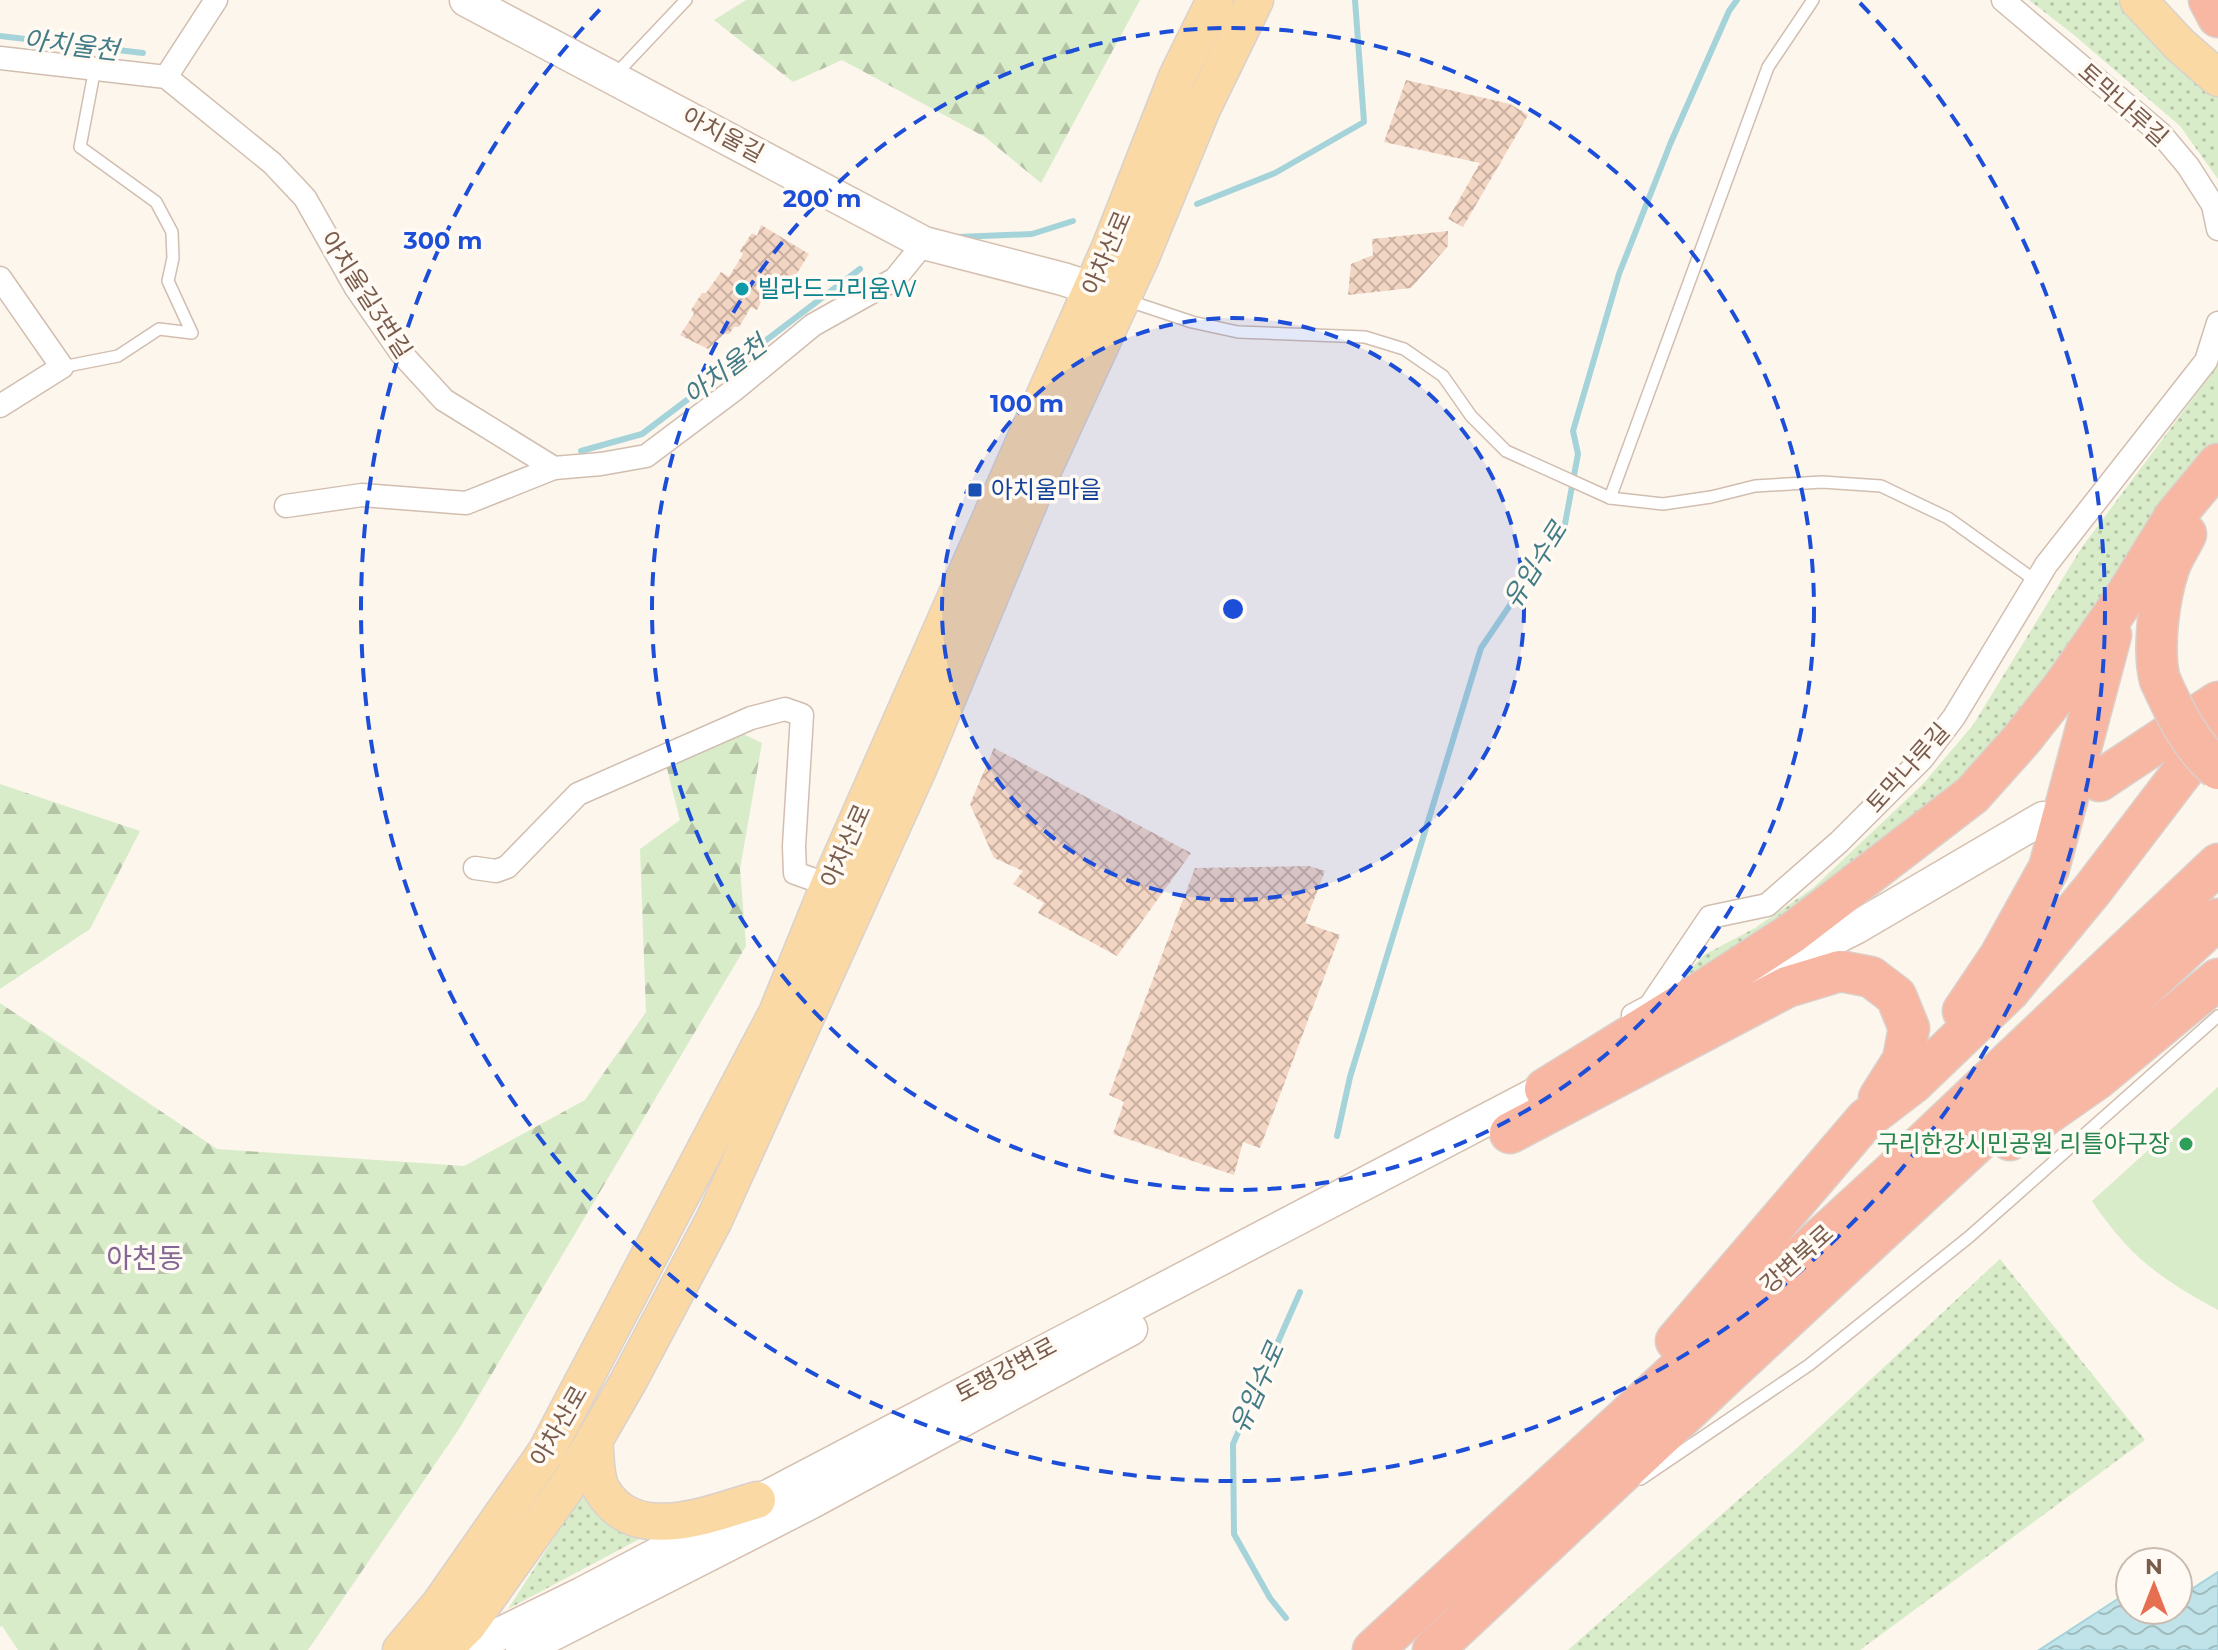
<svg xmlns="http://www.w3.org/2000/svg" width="2218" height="1650" viewBox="0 0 2218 1650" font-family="Montserrat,'Noto Sans KR',sans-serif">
<defs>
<pattern id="grass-dots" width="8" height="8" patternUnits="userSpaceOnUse" patternTransform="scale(2)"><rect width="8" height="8" fill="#d8ecc9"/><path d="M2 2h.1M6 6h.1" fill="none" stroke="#b4c2a5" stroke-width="1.8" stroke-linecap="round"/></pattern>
<pattern id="forest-firs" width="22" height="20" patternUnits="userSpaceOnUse" patternTransform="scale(2)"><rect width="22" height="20" fill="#d8ecc9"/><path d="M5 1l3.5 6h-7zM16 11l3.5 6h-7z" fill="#b4c2a5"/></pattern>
<pattern id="water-waves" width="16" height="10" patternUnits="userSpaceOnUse" patternTransform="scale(2)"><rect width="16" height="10" fill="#bfe3e8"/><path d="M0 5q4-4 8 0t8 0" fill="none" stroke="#a0bbbe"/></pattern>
<pattern id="building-cross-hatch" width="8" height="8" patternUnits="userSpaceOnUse" patternTransform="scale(2)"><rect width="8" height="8" fill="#f3d5c3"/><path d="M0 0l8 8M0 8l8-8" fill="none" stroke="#cab0a1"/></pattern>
</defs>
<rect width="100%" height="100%" fill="#fdf6ec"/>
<g fill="url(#grass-dots)">
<polygon points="2029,0 2117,0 2218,91 2218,179 2180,126 2074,35"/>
<polygon points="2218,365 2218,456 2028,724 1835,892 1674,986 1704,955 1755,928 1813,888 1923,784 1973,725 2082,547"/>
<polygon points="2000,1259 2145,1440 1860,1650 1568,1650 1797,1448"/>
<polygon points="583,1493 600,1512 647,1535 508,1609"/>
</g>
<g fill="url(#forest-firs)">
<polygon points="746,0 1140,0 1041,183 985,137 842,60 793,82 714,20"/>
<polygon points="728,727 762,743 740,869 746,946 459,1429 308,1650 18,1650 2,1626 0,1627 0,1003 217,1149 464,1166 585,1100 646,1012 640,849 680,820 662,749"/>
<polygon points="0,784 140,831 90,929 0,989"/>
</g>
<path fill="#d8ecc9" d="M2218,1087V1310C2159,1278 2130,1257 2092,1201Z"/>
<polygon fill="url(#water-waves)" stroke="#a5d3da" stroke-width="2" points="2218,1572 2218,1650 2039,1650 2130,1591 2130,1610 2178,1610 2178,1598"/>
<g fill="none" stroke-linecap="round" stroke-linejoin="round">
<g stroke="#a5d3da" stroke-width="6">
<polyline points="0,36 143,53"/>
<polyline points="1197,204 1275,173 1364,122 1355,0"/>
<polyline points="958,237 1032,234 1073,221"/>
<polyline points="581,451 642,434 860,269"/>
<polyline points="1337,1136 1350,1077 1481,648 1565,524 1578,454 1573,431 1619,274 1671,142 1729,11 1737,0"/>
<polyline points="1286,1618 1270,1598 1234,1534 1233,1444 1300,1292"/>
</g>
</g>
<g fill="url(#building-cross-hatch)">
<polygon points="1406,80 1510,104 1528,115 1463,227 1448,219 1480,163 1384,142"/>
<polygon points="761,225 809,254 789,286 780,282 767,302 762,300 757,310 751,307 739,327 734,327 729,334 724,334 708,349 680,335 694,314 691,310 702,293 706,293 721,272 729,277 743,254 740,251 752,233 757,236"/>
<polygon points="1448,231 1448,246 1411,288 1348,295 1351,264 1373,255 1372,239"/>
<polygon points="994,748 1191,853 1117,956 1038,913 1044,903 1013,884 1023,871 994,858 970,804"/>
<polygon points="1309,866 1325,871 1305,923 1340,935 1260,1148 1243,1142 1234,1175 1113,1134 1124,1102 1109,1095 1195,868"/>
</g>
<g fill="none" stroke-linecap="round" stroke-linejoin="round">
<g stroke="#d1beb0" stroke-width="14">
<g id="lane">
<polyline points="615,75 686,0"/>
<polyline points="1126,300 1192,322 1238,332 1365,337 1404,349 1443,376 1471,416 1506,451 1610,498 1663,504 1711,497 1755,486 1822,482 1881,486 1948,518 2036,581"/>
<polyline points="62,367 118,356 159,329 192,333 168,281 173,258 172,232 156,202 80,147 95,68"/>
<polyline points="1610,498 1768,67 1813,0"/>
<polyline points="1641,1479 1809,1365 1969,1237 2218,1016"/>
</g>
</g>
<g stroke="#d1beb0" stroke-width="25">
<g id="street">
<polyline points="2003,0 2161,134 2188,166 2213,205 2218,229"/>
<polyline points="0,58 166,77 272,163 305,198 356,288 401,353 444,400 554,468 601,464 646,456 734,390 813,325 895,279 924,243"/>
<polyline points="166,77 216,0"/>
<polyline points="0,278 62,367 0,406"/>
<polyline points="286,506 362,495 466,503 554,468"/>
<polyline points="475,868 496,871 507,867 578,794 751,718 785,709 802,715 794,846 795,873 829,885"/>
<polyline points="1633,1015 1650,1006 1710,917 1767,905 1839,842 1922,759 1954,717 2046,565 2206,361 2218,323"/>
</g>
</g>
<g stroke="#d6c0b0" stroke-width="35">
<g id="secondary">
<polyline points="466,0 924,243 1063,279 1115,296"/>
<polyline points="1738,987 1857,927 2043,818"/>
<polyline points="467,1650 583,1593 1566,1078"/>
<polyline points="522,1650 810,1503 1131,1329"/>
</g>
</g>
<g stroke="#dad1cd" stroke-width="39">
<g id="primary">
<polyline points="2138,0 2180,45 2218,78"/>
<path d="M594,1440C596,1455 595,1478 602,1490C635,1546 709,1514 757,1500"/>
<polyline points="401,1650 440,1604 546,1452 777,1013 829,885 1111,245 1177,77 1215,0"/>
<polyline points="443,1650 468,1625 572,1479 628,1382 714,1220 919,767 1038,481 1141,257 1202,109 1255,0"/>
</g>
</g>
<g stroke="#dad1cd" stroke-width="43">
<g id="highway">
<polyline points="2209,0 2218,17"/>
<path d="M2160,680C2152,650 2159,597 2169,568C2173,556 2181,545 2186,534"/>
<polyline points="2099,781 2218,702"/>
<polyline points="1963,1011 2000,956 2049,868 2111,635"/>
<polyline points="1545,1089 1706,989 1792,933 1972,795 2022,739 2063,687 2120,605 2175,516 2218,464"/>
<polyline points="1510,1133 1787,987 1840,971 1871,977 1896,996 1909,1028 1903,1060 1879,1098"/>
<polyline points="2010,1140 2097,1079 2218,979"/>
<polyline points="1676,1341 1866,1119 1913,1083 2009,991 2093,889 2183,771 2218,734"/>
<polyline points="1373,1650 1897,1168 2218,864"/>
<polyline points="1433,1650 1725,1376 2218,919"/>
</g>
</g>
<use href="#lane" stroke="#fff" stroke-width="11"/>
<use href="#street" stroke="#fff" stroke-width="22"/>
<use href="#secondary" stroke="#fff" stroke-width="32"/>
<use href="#primary" stroke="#fbd9a5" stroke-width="36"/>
<use href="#highway" stroke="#f7b7a3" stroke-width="40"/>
<g stroke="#dad1cd" stroke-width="43" stroke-linecap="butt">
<path id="highway-bridge" d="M2160,680C2174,711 2191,747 2218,769"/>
</g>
<use href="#highway-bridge" stroke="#f7b7a3" stroke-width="40"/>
</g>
<circle cx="1233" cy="609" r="291" fill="#1d4ed8" fill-opacity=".12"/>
<g fill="none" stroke="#1d4ed8" stroke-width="4" stroke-dasharray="14 10">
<circle cx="1233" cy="609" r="291"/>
<circle cx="1233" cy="609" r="581"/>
<path d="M1860 3A872 872 0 1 1 606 3"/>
</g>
<circle fill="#0f9aa8" stroke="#fffaf3" stroke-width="3" cx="742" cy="289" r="8"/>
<rect fill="#1a4fb4" stroke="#fffaf3" stroke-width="3" x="967" y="482" width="16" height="16" rx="4"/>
<circle fill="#2e9e5b" stroke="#fffaf3" stroke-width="3" cx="2186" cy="1144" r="8"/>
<g text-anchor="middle" stroke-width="7" stroke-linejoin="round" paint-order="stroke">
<g font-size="24" fill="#7a5c4d" stroke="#fffaf3">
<text transform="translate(2123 105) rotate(42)" y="8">토막나루길</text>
<text transform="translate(723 135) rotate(28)" y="8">아치울길</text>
<text transform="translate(1107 253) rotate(-67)" y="8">아차산로</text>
<text transform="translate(366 295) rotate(57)" y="8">아치울길3번길</text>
<text transform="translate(1908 768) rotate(-48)" y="8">토막나루길</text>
<text transform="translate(846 846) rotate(-66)" y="8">아차산로</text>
<text transform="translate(1797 1259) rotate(-42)" y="8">강변북로</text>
<text transform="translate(1006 1370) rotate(-28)" y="8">토평강변로</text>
<text transform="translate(559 1426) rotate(-60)" y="8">아차산로</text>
</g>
<g font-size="24" fill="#0d838f" stroke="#fffaf3" text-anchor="start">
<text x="758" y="297">빌라드그리움W</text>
</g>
<g font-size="24" fill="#164399" stroke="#fffaf3" text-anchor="start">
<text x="991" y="498">아치울마을</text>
</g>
<g font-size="24" fill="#27864d" stroke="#fffaf3" text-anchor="end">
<text x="2170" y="1152">구리한강시민공원 리틀야구장</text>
</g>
<g font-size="26" font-style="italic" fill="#437c86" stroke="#fffaf3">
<text transform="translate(71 45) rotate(7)" y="9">아치울천</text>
<text transform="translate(725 370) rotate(-37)" y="9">아치울천</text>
<text transform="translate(1535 565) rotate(-58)" y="9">유입수로</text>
<text transform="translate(1257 1388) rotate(-66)" y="9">유입수로</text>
</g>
<g font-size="28" fill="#846695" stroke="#fffaf3">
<text x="145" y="1268">아천동</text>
</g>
</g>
<circle cx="1233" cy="609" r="12" fill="#1d4ed8" stroke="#fffaf3" stroke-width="4"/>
<g font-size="24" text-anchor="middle" font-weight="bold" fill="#1d4ed8" stroke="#fffaf3" stroke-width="7" stroke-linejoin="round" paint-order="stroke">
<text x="822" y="207">200 m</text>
<text x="443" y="249">300 m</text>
<text x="1027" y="412">100 m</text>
</g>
<g transform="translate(2154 1586)"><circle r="38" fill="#fffaf3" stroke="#cabbb1" stroke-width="2"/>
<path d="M0-6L14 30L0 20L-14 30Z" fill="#e76f51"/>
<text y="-12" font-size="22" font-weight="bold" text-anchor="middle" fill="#7a5c4d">N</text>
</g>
</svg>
